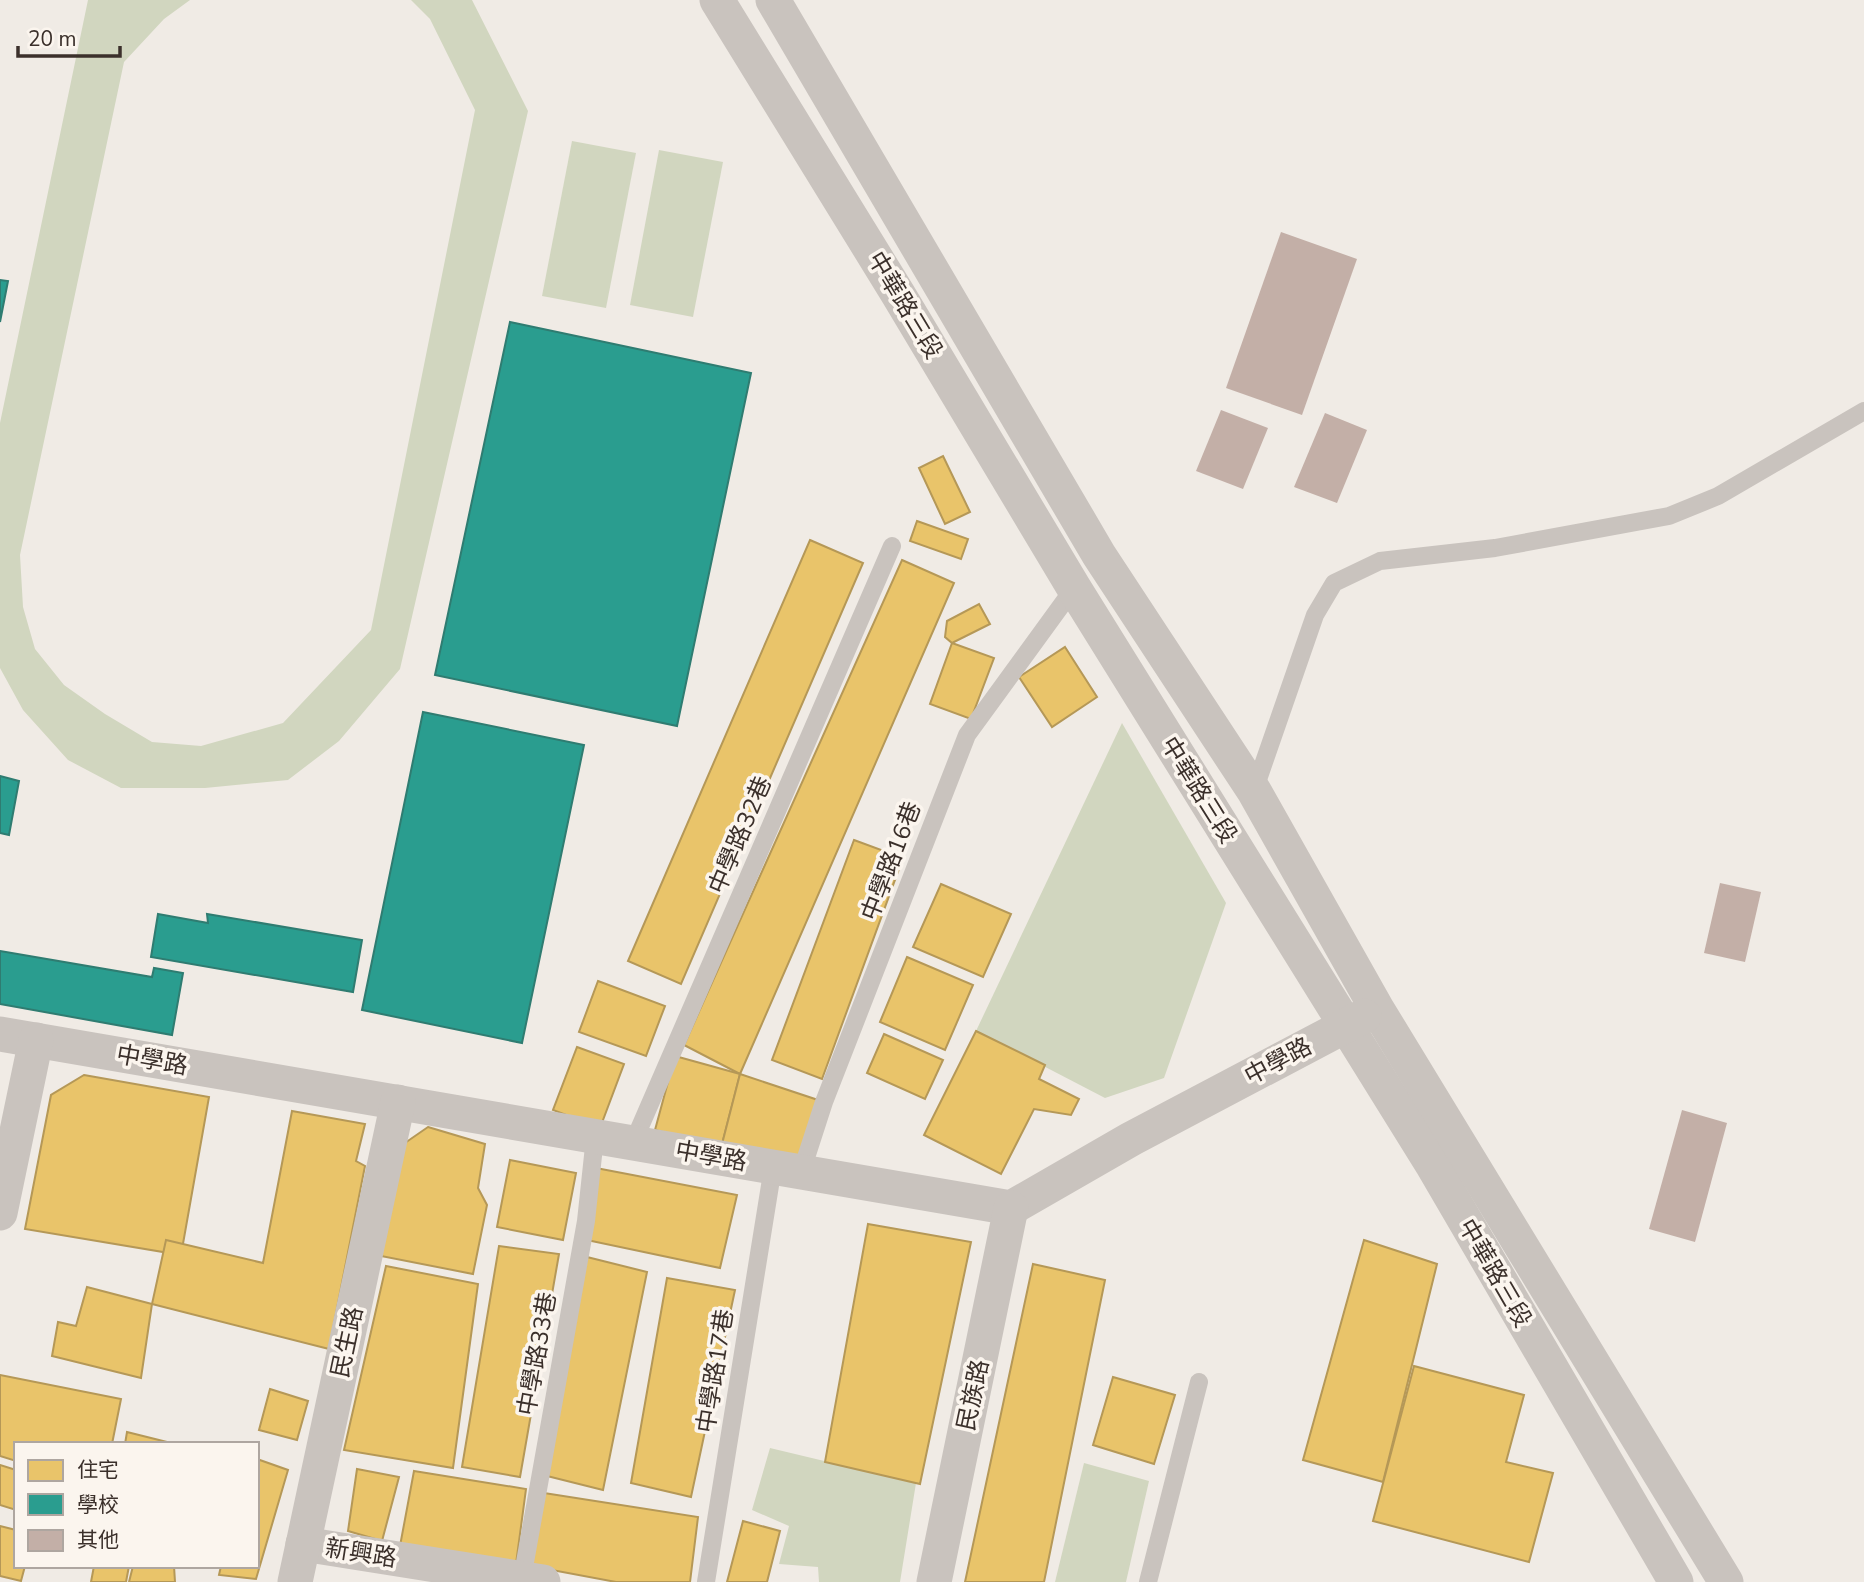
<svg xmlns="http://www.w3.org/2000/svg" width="1864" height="1582" viewBox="0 0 1864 1582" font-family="'Nunito Sans','Noto Sans TC',sans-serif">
<rect width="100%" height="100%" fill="#f0ebe5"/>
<g fill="#d1d6bf">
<polygon points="88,0 190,0 164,19 124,62 20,555 23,607 35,649 64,685 105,714 152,742 201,746 283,723 371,630 475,110 430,19 411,0 472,0 528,111 400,669 339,741 288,780 205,788 121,788 68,760 23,710 0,668 0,423"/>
<polygon points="572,141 636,153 606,308 542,296"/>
<polygon points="659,150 723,162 693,317 630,305"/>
<polygon points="1122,723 1226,903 1164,1078 1105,1098 976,1031"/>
<polygon points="770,1448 916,1483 900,1582 819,1582 818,1567 779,1564 789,1526 752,1510"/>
<polygon points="1084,1463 1149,1481 1126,1582 1055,1582"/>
</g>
<g fill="#e9c46a" stroke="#b59857" stroke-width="2">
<polygon points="943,456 970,512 945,524 919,468"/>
<polygon points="917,521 968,539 961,559 910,541"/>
<polygon points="810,540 863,563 681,984 628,961"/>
<polygon points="902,560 954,583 740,1074 684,1045"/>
<polygon points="979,604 990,624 952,643 945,637 947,621"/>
<polygon points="952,643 994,658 971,719 930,704"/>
<polygon points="1065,647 1097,697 1052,727 1019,677"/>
<polygon points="854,840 903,858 822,1079 772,1060"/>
<polygon points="941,884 1011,914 983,977 913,947"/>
<polygon points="907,957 973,985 945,1050 880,1022"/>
<polygon points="598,981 665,1006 646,1056 579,1032"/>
<polygon points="976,1031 1045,1065 1039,1079 1079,1099 1071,1115 1034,1109 1001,1174 924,1135"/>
<polygon points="884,1034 943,1060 925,1099 867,1073"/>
<polygon points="577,1047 624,1064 600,1128 553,1110"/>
<polygon points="675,1056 740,1074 721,1148 655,1130"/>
<polygon points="740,1074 824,1102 802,1170 721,1148"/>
<polygon points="84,1075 209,1097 181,1255 25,1229 51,1095"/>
<polygon points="292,1111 365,1124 356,1161 365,1166 329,1349 152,1304 166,1240 263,1263"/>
<polygon points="428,1127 485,1144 478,1188 487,1205 473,1274 381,1256 402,1145"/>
<polygon points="510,1160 576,1173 563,1240 497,1227"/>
<polygon points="596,1168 737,1195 720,1268 582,1239"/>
<polygon points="868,1224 971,1242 920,1484 825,1462"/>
<polygon points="1364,1240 1437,1264 1383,1482 1303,1460"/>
<polygon points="499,1246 559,1254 520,1477 462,1467"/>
<polygon points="587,1257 647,1272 603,1490 547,1476"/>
<polygon points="1033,1264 1105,1280 1044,1582 965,1582"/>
<polygon points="386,1266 478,1284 453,1468 344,1450"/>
<polygon points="667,1278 735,1290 691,1497 631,1483"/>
<polygon points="87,1287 152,1304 141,1378 52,1356 58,1322 76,1326"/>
<polygon points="1414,1366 1524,1395 1506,1462 1553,1473 1529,1562 1373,1521"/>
<polygon points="0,1375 121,1399 112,1444 16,1444 16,1461 0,1456"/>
<polygon points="1113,1377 1175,1395 1154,1464 1093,1445"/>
<polygon points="270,1389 308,1401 297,1440 259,1430"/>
<polygon points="127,1432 175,1444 125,1444"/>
<polygon points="257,1459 288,1470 256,1579 219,1575 221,1566 257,1566"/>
<polygon points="0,1465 16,1470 16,1510 0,1505"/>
<polygon points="357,1469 399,1477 382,1541 348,1531"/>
<polygon points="414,1471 526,1489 516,1564 400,1546"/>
<polygon points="544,1493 698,1517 690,1582 616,1582 525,1565"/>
<polygon points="743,1521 780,1531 767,1582 727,1582"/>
<polygon points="0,1526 16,1530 16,1566 25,1566 21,1581 0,1576"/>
<polygon points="94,1566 129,1566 126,1582 91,1582"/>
<polygon points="133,1566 174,1566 175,1582 129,1582"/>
</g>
<g fill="#2a9d8f" stroke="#2f7c71" stroke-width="2">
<polygon points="0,280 8,281 0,322"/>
<polygon points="510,322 751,373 677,726 435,675"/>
<polygon points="423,712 584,745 522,1043 362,1010"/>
<polygon points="0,776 19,781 9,835 0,833"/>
<polygon points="158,914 208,923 207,914 362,940 353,992 151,957"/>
<polygon points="0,951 152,977 154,968 183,973 172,1035 0,1004"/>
</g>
<g fill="#c3afa7">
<polygon points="1281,232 1357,259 1302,415 1226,388"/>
<polygon points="1221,410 1268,428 1243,489 1196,471"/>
<polygon points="1325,413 1367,430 1337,503 1294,487"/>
<polygon points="1720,883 1761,892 1745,962 1704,953"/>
<polygon points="1682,1110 1727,1123 1695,1242 1649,1229"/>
</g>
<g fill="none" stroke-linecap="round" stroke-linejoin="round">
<g stroke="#c9c3be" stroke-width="18">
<polyline points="1254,791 1315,615 1334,583 1380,561 1495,548 1669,516 1718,496 1864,411"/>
<polyline points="633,1143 892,546"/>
<polyline points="795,1171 802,1170 824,1102 967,735 1074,588"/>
<polyline points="522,1579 586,1221 595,1137"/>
<polyline points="706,1582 773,1167"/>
<polyline points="1148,1582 1199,1382"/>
</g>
<g stroke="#c9c3be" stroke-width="35">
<polyline points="717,0 898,294 1074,588 1432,1164 1676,1582"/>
<polyline points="773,0 1099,555 1254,791 1377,1009 1726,1582"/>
<polyline points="0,1034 1011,1208 1131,1139 1364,1016"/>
<polyline points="0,1213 36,1040"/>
<polyline points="303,1544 543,1582"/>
<polyline points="295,1582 398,1102"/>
<polyline points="934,1582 1011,1208"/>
</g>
</g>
<g text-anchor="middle" stroke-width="7" stroke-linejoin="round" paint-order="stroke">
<g font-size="24" fill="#3b302b" stroke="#fbf5ee">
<text transform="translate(905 305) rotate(59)" y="8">中華路三段</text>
<text transform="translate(1199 790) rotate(58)" y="8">中華路三段</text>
<text transform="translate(740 835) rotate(-67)" y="8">中學路32巷</text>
<text transform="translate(891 861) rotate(-69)" y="8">中學路16巷</text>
<text transform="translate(152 1060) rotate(10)" y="8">中學路</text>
<text transform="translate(1278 1061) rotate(-28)" y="8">中學路</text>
<text transform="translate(711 1156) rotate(10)" y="8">中學路</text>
<text transform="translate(1495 1273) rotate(60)" y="8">中華路三段</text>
<text transform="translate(347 1342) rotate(-78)" y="8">民生路</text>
<text transform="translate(537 1354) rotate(-80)" y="8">中學路33巷</text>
<text transform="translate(715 1371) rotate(-81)" y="8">中學路17巷</text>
<text transform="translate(973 1395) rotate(-78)" y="8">民族路</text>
<text transform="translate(361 1553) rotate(9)" y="8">新興路</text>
</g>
</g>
<rect x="14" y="1442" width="245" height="126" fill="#fbf5ee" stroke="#aea6a0" stroke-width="2"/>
<rect x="28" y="1460" width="35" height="21" fill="#e9c46a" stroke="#aea6a0" stroke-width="2"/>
<text x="77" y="1477" font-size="21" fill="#3b302b">住宅</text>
<rect x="28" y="1494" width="35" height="21" fill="#2a9d8f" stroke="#aea6a0" stroke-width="2"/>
<text x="77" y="1512" font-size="21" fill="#3b302b">學校</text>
<rect x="28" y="1530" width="35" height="21" fill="#c3afa7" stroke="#aea6a0" stroke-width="2"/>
<text x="77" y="1547" font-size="21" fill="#3b302b">其他</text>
<path d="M18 46v10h102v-10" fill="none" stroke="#3b302b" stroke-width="3.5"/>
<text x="28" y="46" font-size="21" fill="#3b302b" stroke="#fbf5ee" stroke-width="5" paint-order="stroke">20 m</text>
</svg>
